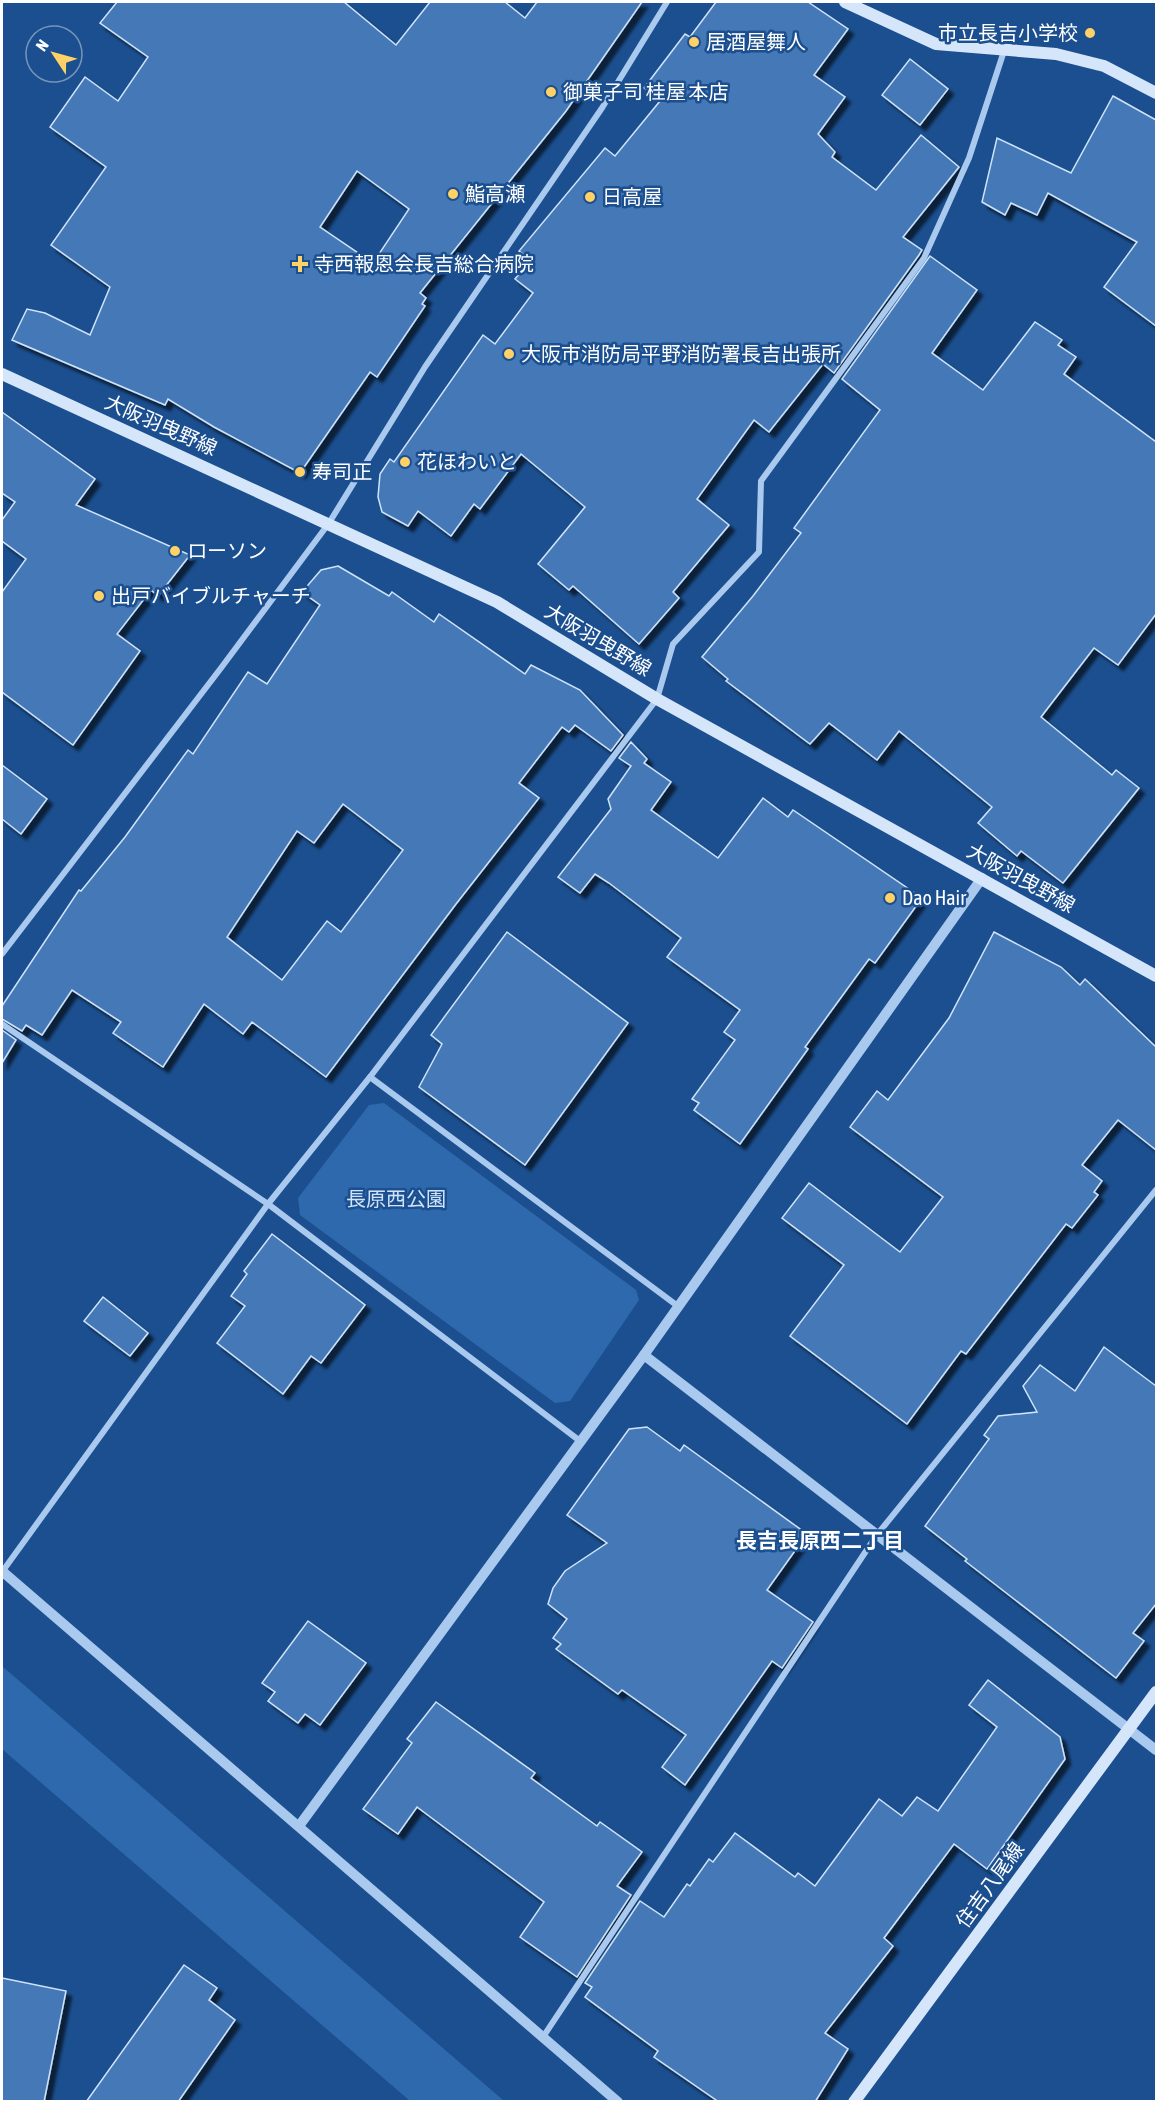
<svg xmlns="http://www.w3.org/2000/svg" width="1158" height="2103" viewBox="0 0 1158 2103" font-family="'Asap Condensed','Noto Sans JP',sans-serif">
<defs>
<filter id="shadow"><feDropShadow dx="5.5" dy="5.5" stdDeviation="1.5" flood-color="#0009"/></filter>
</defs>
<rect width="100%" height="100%" fill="#1b4f8f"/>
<g fill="#2e69ad">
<polygon points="384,1103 636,1290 639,1300 570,1401 555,1403 300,1215 298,1198 369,1105"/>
<polygon points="2,1666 504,2101 410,2101 2,1749"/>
</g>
<g fill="#4478b7" stroke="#cfe3fa" stroke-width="1.5" fill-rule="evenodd" filter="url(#shadow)">
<path d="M117,2H344L396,45L430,2H505L525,18L537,2H642L566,111L420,293L426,298L422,304L425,306L377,377L370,372L300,473L214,427L168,399L165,405L12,340L27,309L45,313L90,335L110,287L51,245L106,167L50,127L85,77L118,101L148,57L100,23ZM357,171L409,209L373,263L320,227Z"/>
<polygon points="716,2 808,2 848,29 814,75 845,97 818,134 835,152 832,157 876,190 921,135 959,167 903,237 922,250 919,255 834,373 823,364 769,432 754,420 697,499 729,525 673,592 679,598 639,644 573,586 569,590 538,564 585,507 521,454 480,509 474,504 451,536 418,511 408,526 382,512 378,497 380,474 390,459 394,462 483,335 495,344 533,293 515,279 531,260 519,251 605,148 615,156 660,101 644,88 685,34 690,37"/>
<polygon points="910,59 948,89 920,125 882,95"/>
<polygon points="1113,96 1156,120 1156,326 1104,287 1137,242 1048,193 1037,215 1011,203 1005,215 982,202 997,138 1071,173"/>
<polygon points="930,256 977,290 932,353 983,390 1035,322 1062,340 1058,345 1076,357 1064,374 1156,442 1156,614 1118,665 1094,648 1041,717 1112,775 1116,770 1139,788 1063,883 1021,851 1017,856 978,823 992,807 899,731 877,760 829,723 810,744 726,681 728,679 702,657 753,596 801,533 794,528 880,410 842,379"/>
<polygon points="2,412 95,479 76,505 190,555 158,596 151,590 117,634 140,651 73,745 2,692 2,592 26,559 2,541 2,520 15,502 2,493"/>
<path d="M338,566L389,596L392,592L434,622L439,614L525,674L531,665L580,690L623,735L611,751L575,725L569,732L562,727L519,783L539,798L456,904L326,1077L252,1022L243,1034L204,1004L163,1067L113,1033L121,1022L72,990L42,1035L26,1025L22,1031L2,1019V1006L79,890L81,891L125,837L188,750L193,754L248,672L267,684L320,605L302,592L321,570ZM343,804L403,850L341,932L327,921L282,980L227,937L297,831L314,843Z"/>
<polygon points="631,742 647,759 644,763 671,782 651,810 718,858 763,798 788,817 793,810 922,898 875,963 869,959 805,1047 808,1049 740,1144 694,1110 699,1103 692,1099 735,1040 724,1032 740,1010 667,957 681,938 609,883 595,874 580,893 558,877 611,809 608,799 631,766 619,758"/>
<polygon points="2,765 47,799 21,834 2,819"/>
<polygon points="507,932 628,1023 525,1165 419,1087 442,1044 431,1035"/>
<polygon points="994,932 1061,967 1080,985 1085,979 1156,1047 1156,1150 1118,1120 1082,1165 1102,1181 1094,1192 1098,1195 1072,1228 1066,1224 966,1354 961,1351 907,1424 790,1336 844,1265 782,1218 809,1183 900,1252 943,1197 850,1127 877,1091 888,1100 949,1018"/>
<polygon points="2,1030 16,1040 2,1063"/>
<polygon points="272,1234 365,1305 321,1363 311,1356 283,1394 217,1343 245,1306 231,1296 247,1274 244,1271"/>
<polygon points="103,1297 148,1333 130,1356 84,1321"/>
<polygon points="1104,1347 1156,1386 1156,1604 1133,1633 1144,1641 1116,1678 965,1561 967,1559 925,1526 989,1439 984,1435 998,1416 1037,1412 1023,1386 1040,1365 1075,1391"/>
<polygon points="647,1427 680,1451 684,1445 807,1534 767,1590 813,1622 782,1668 772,1661 685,1785 662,1767 686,1735 622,1690 618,1694 556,1649 561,1644 553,1638 567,1619 548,1604 553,1588 565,1571 607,1543 567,1515 629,1429"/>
<polygon points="308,1621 366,1663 320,1725 305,1714 298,1723 268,1701 275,1692 262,1683"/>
<polygon points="988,1680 1060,1737 1065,1759 987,1869 954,1844 884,1938 893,1946 825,2033 848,2049 815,2102 719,2102 654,2057 658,2051 585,1997 592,1987 585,1983 640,1901 664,1917 687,1884 690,1886 709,1859 713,1862 735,1833 795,1877 798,1873 815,1886 879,1799 902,1816 917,1797 938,1811 997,1727 969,1705"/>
<polygon points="436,1702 535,1773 531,1778 597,1826 600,1822 642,1852 617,1886 631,1895 577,1977 520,1937 544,1902 417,1807 398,1834 363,1809 412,1743 407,1739"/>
<polygon points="184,1965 217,1988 209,2000 235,2020 178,2102 86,2102"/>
<polygon points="2,1978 66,1991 44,2102 2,2102"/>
</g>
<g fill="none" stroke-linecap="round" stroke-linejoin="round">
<g stroke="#a9c9ee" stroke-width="6">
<polyline points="2,954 221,668 329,523 425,367 602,108 667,2"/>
<polyline points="2,1024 268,1204 580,1441"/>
<polyline points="370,1077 679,1307"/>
<polyline points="2,1572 268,1204 370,1077 657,699 673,644 759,552 761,481 924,258 969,158 1004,51"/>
<polyline points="543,2037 876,1536 1156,1190"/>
</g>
<g stroke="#a9c9ee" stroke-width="10">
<polyline points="644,1355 1156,1750"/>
<polyline points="2,1571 618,2102"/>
<polyline points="299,1826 644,1355 982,878"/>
</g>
<g stroke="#d6e6fa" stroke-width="12">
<polyline points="845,2 936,44 1056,54 1104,66 1156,93"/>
<polyline points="2,374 497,602 657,699 1156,976"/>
<polyline points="854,2102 1156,1692"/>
</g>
</g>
<g fill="#ffd166" stroke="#1b4f8f" stroke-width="2">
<circle cx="1090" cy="33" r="6"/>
<circle cx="694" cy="42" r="6"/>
<circle cx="551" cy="92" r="6"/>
<circle cx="453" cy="194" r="6"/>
<circle cx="590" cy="197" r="6"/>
<path d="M297 255h6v6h6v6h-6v6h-6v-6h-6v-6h6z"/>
<circle cx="509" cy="354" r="6"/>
<circle cx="405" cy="462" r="6"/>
<circle cx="300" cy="472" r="6"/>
<circle cx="175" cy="551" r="6"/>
<circle cx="99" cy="596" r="6"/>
<circle cx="890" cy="898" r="6"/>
</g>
<g text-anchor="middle" stroke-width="5" stroke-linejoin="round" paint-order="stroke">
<g font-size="20" fill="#fff" stroke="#1b4f8f" text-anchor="start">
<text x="1078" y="40" text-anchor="end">市立長吉小学校</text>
<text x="706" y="49">居酒屋舞人</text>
<text x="563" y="99">御菓子司 桂屋 本店</text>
<text x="465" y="201">鮨高瀬</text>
<text x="602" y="204">日高屋</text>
<text x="314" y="271">寺西報恩会長吉総合病院</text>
<text x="521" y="361">大阪市消防局平野消防署長吉出張所</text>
<text x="417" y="469">花ほわいと</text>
<text x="312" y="479">寿司正</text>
<text x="187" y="558">ローソン</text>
<text x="111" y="603">出戸バイブルチャーチ</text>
<text x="902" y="905">Dao Hair</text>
</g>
<g font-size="20" fill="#fff" stroke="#1b4f8f">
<text transform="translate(161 425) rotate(24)" y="7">大阪羽曳野線</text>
<text transform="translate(598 640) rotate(31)" y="7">大阪羽曳野線</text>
<text transform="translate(1021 878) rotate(29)" y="7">大阪羽曳野線</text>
<text transform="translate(990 1885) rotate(-54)" y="7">住吉八尾線</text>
</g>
<g font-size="20" fill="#cfe3fa" stroke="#1b4f8f">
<text x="396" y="1206">長原西公園</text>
</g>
<g font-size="21" font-weight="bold" fill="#fff" stroke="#1b4f8f">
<text x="820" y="1548">長吉長原西二丁目</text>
</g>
</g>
<rect width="1158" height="2103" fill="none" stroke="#ffffff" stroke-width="6"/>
<g transform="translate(54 54) rotate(306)"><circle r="28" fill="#1b4f8f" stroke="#7695bc" stroke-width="1.5"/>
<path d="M0-4.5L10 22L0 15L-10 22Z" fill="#ffd166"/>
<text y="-9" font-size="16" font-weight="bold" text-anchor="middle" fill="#ffffff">N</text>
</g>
</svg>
